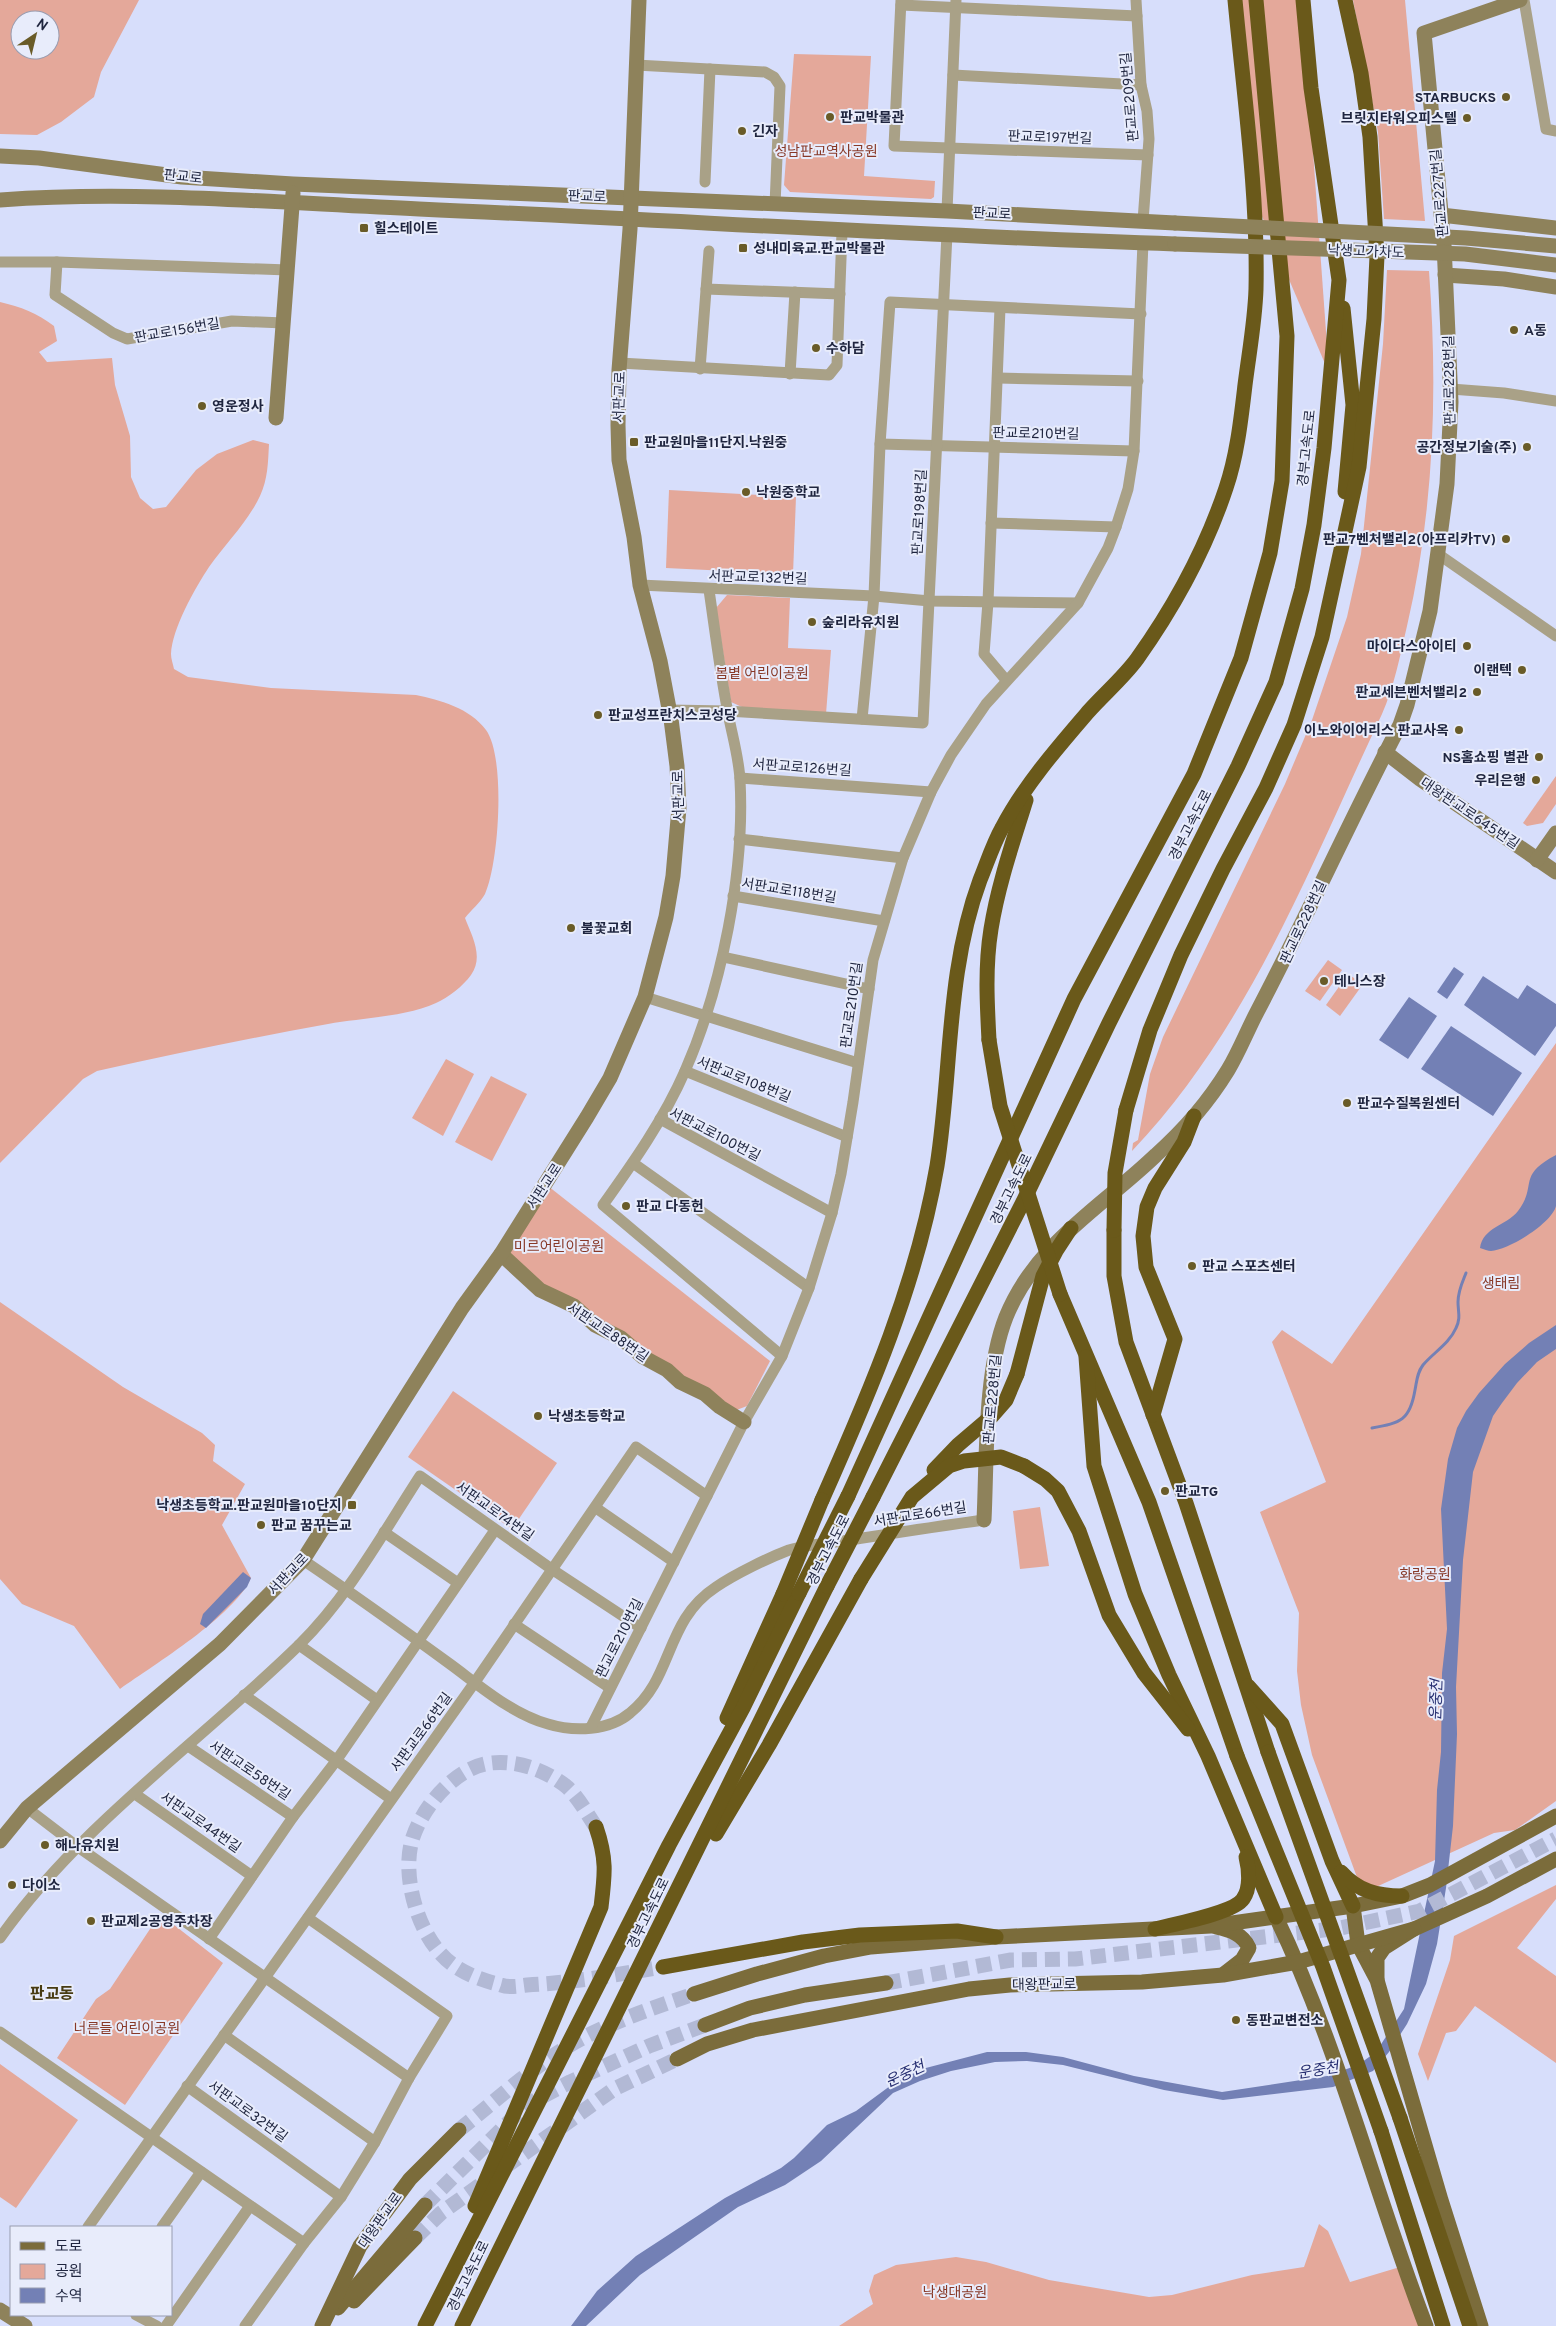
<svg xmlns="http://www.w3.org/2000/svg" width="1556" height="2326" viewBox="0 0 1556 2326" font-family="Overpass,'Noto Sans KR',sans-serif">
<rect width="100%" height="100%" fill="#d7defb"/>
<g fill="#e4a89a" fill-rule="evenodd">
<path d="M0,0H139L101,72L94,97L61,122L37,135L0,134ZM20,20H50V50H20Z"/>
<polygon points="1235,0 1302,0 1329,373 1252,193"/>
<polygon points="1353,0 1405,0 1425,221 1384,219 1378,132"/>
<polygon points="794,54 871,56 864,176 935,181 934,197 931,199 790,192 784,185"/>
<path d="M1387,270L1429,271C1438,391 1434,510 1407,626C1400,656 1394,687 1382,714C1310,866 1250,1027 1132,1151L1133,1143L1138,1140L1150,1074L1163,1037L1285,784L1312,720L1347,617L1361,554L1383,344Z"/>
<path d="M0,302C21,307 37,313 54,326L57,341L39,352L47,362L112,358L115,385L130,436L131,477L140,498L153,509L166,507L196,470L217,454L253,440L269,444C268,462 268,479 260,496C247,523 226,543 209,567C195,588 172,629 171,654C171,659 173,664 174,669L188,677L271,688L416,695C440,700 470,708 486,730C506,757 499,864 485,894C480,903 471,910 465,918C472,936 484,957 471,975C463,986 448,998 436,1003C405,1017 361,1018 328,1024C251,1038 173,1054 97,1071L83,1079L0,1163Z"/>
<polygon points="669,490 796,497 793,574 666,568"/>
<polygon points="727,595 790,598 788,648 831,650 826,714 742,707 731,702 716,608"/>
<polygon points="1556,776 1556,804 1543,823 1527,826 1523,823"/>
<polygon points="1328,960 1342,970 1320,1001 1305,991"/>
<polygon points="1348,974 1363,984 1340,1016 1326,1005"/>
<polygon points="1556,1043 1556,1801 1515,1830 1494,1833 1376,1887 1358,1880 1312,1755 1301,1705 1297,1671 1299,1613 1260,1512 1326,1482 1272,1342 1282,1330 1332,1364"/>
<polygon points="446,1059 474,1074 443,1136 412,1118"/>
<polygon points="491,1076 527,1094 492,1161 455,1142"/>
<polygon points="548,1186 770,1361 747,1406 734,1411 513,1265 509,1249"/>
<path d="M0,1302L123,1387L202,1433L215,1445L213,1461L245,1484L222,1525L251,1578C234,1616 155,1664 120,1689L74,1626L22,1604L0,1579Z"/>
<polygon points="453,1391 557,1463 512,1529 408,1457"/>
<polygon points="1040,1507 1049,1566 1020,1569 1013,1511"/>
<polygon points="1556,1885 1556,1899 1517,1948 1556,1976 1556,2063 1475,2006 1456,2031 1446,2033 1428,2081 1418,2054 1450,1960 1454,1936"/>
<polygon points="160,1914 223,1963 125,2105 57,2058 96,1999 110,1989"/>
<polygon points="0,2064 78,2120 16,2208 0,2197"/>
<polygon points="1319,2224 1328,2231 1350,2282 1400,2267 1421,2326 839,2326 873,2304 869,2291 874,2275 896,2265 956,2257 986,2262 1049,2280 1149,2297 1172,2295 1252,2275 1304,2267"/>
</g>
<g fill="#7380b5">
<polygon points="1454,967 1464,974 1447,999 1437,992"/>
<polygon points="1483,976 1518,999 1527,985 1556,1004 1556,1026 1535,1056 1464,1005"/>
<polygon points="1409,997 1437,1016 1408,1059 1379,1040"/>
<polygon points="1451,1026 1522,1073 1493,1116 1421,1069"/>
<path d="M1556,1155C1556,1169 1556,1192 1556,1206C1552,1223 1509,1250 1491,1251C1488,1251 1484,1249 1480,1248C1483,1227 1506,1226 1518,1211C1538,1185 1516,1176 1556,1155Z"/>
<polygon points="1556,1325 1556,1349 1537,1362 1517,1383 1502,1403 1493,1416 1473,1472 1463,1560 1456,1687 1457,1734 1453,1826 1446,1888 1437,1944 1426,1984 1407,2024 1389,2052 1373,2071 1333,2087 1223,2100 1164,2090 1063,2065 1027,2061 995,2062 951,2071 920,2081 893,2093 821,2161 785,2185 738,2207 640,2275 586,2326 571,2326 597,2291 636,2256 725,2198 781,2168 794,2158 827,2125 856,2111 890,2086 922,2069 987,2052 1026,2052 1063,2057 1134,2076 1222,2092 1327,2076 1358,2065 1376,2052 1404,2009 1435,1861 1437,1790 1441,1752 1442,1673 1447,1629 1441,1509 1448,1459 1457,1428 1466,1411 1479,1393 1505,1364 1529,1343"/>
<polygon points="243,1572 251,1578 247,1587 206,1628 200,1624 203,1614"/>
</g>
<g fill="none" stroke-linecap="round" stroke-linejoin="round">
<path stroke="#7380b5" stroke-width="3" d="M1372,1428C1401,1423 1410,1420 1415,1390C1417,1380 1417,1373 1423,1365C1434,1352 1449,1344 1456,1328C1461,1318 1458,1312 1458,1302C1458,1291 1462,1283 1466,1273"/>
<g stroke="#b2b9d5" stroke-width="15" stroke-dasharray="15 8" stroke-linecap="butt">
<polyline points="886,1983 1011,1960 1075,1959 1340,1928 1420,1911 1556,1839"/>
<path d="M459,2130C498,2099 536,2063 581,2039C617,2020 655,2007 694,1994"/>
<polyline points="425,2205 526,2105 570,2082 649,2046 705,2025"/>
<polyline points="415,2238 441,2213 614,2089 677,2059"/>
</g>
<path stroke="#b2b9d5" stroke-width="15" stroke-dasharray="15 8" stroke-linecap="butt" d="M596,1827C587,1814 579,1798 567,1787C546,1770 513,1758 485,1764C453,1771 423,1807 413,1837C401,1872 416,1927 441,1954C456,1971 480,1980 501,1985C509,1988 519,1986 527,1985C573,1983 618,1974 663,1967"/>
<g stroke="#a9a187" stroke-width="11">
<polyline points="901,0 894,146 1148,155"/>
<polyline points="1136,0 1141,85 1147,111 1149,139 1143,221"/>
<polyline points="1524,0 1546,129 1556,131"/>
<polyline points="901,5 1137,16"/>
<polyline points="636,65 765,72 774,77 780,86 775,205"/>
<polyline points="953,75 1141,85"/>
<polyline points="705,182 710,69"/>
<polyline points="947,211 956,0"/>
<polyline points="0,262 57,262"/>
<polyline points="706,289 840,294"/>
<polyline points="1000,308 988,602 984,654 1006,680"/>
<polyline points="284,323 232,321 127,339 113,333 55,295 57,262 288,270"/>
<polyline points="620,363 829,375 837,365 842,232"/>
<polyline points="700,369 709,251"/>
<polyline points="790,374 795,292"/>
<polyline points="998,378 1138,381"/>
<polyline points="1451,389 1504,393 1556,401"/>
<polyline points="880,444 1134,451"/>
<polyline points="991,523 1116,527"/>
<polyline points="1438,554 1556,636"/>
<polyline points="640,585 874,596 930,601 1078,603"/>
<path d="M709,590C715,631 720,672 728,713C732,735 739,758 740,780C745,871 722,987 685,1071C664,1119 633,1163 603,1205L782,1356"/>
<polyline points="669,710 727,711 923,723 947,234"/>
<polyline points="862,719 874,596 880,444 890,302 1141,314"/>
<polyline points="740,778 931,792"/>
<polyline points="739,839 903,858"/>
<polyline points="733,896 884,921"/>
<polyline points="723,957 869,989"/>
<polyline points="645,997 858,1063"/>
<polyline points="685,1071 847,1137"/>
<polyline points="660,1119 832,1213"/>
<polyline points="633,1163 809,1288"/>
<polyline points="596,1508 674,1562"/>
<polyline points="384,1532 458,1583"/>
<path d="M303,1560C353,1594 402,1629 450,1664C480,1686 512,1714 548,1724C574,1732 609,1731 630,1713C674,1678 664,1621 716,1587C735,1574 768,1558 789,1550C808,1544 831,1543 850,1540C895,1533 939,1526 984,1520"/>
<polyline points="514,1624 610,1688"/>
<polyline points="299,1645 377,1700"/>
<polyline points="244,1695 391,1799"/>
<polyline points="591,1727 744,1422 782,1356 809,1288 832,1213 841,1174 853,1102 873,960 903,858 931,792 951,755 986,704 1078,603 1108,548 1116,527 1128,489 1134,451 1143,243"/>
<polyline points="188,1746 293,1817"/>
<polyline points="135,1794 252,1876"/>
<polyline points="27,1808 78,1847 409,2078"/>
<path d="M0,1938C79,1826 201,1741 299,1645C348,1597 383,1533 420,1476L553,1570L641,1628"/>
<polyline points="209,1939 293,1817 336,1761 495,1530"/>
<polyline points="0,2032 304,2243"/>
<polyline points="224,2035 375,2142"/>
<polyline points="187,2086 341,2197"/>
<polyline points="88,2227 475,1682 636,1447 707,1496"/>
<polyline points="162,2227 201,2172"/>
<polyline points="136,2315 157,2326"/>
<polyline points="166,2326 250,2206"/>
<polyline points="245,2326 304,2243 341,2197 375,2142 409,2078 447,2016 308,1918"/>
</g>
<g stroke="#8e825b" stroke-width="15">
<polyline points="0,156 39,158 182,177 293,184 947,211 1175,223"/>
<path d="M0,200C139,190 280,203 419,209C671,220 923,236 1175,244"/>
<polyline points="1441,215 1556,228"/>
<polyline points="1445,275 1504,279 1556,287"/>
<polyline points="276,418 293,193"/>
<polyline points="1385,752 1420,779 1556,872"/>
<polyline points="1537,860 1556,833"/>
<polyline points="501,1254 540,1290 574,1306 595,1325 621,1338 643,1357 667,1370 680,1382 705,1394 720,1407 744,1422"/>
<path d="M984,1520C987,1459 984,1373 1006,1317C1036,1243 1102,1207 1156,1155C1183,1131 1209,1101 1228,1070C1239,1052 1247,1031 1257,1012C1307,917 1350,820 1400,725L1407,705L1430,611L1447,484L1451,402L1444,244L1424,33L1520,0"/>
<polyline points="0,1841 27,1808 220,1644 303,1560 462,1308 501,1254 587,1117 610,1078 645,997 666,917 673,876 679,808 677,766 671,719 660,661 640,585 634,537 619,460 618,425 619,370 630,229 639,0"/>
<polyline points="0,2310 25,2326"/>
</g>
<g stroke="#7b6c3b" stroke-width="15">
<polyline points="1353,1906 1358,1944 1377,1980 1441,2200 1481,2326"/>
<path d="M1276,1917C1339,2048 1374,2191 1426,2326"/>
<path d="M1216,1927C1230,1930 1243,1934 1249,1948L1242,1960L1224,1974"/>
<polyline points="1377,1979 1377,1958 1384,1948 1414,1929 1487,1896 1556,1859"/>
<polyline points="694,1994 757,1974 824,1956 871,1947 996,1937 1211,1926 1353,1906 1402,1896 1430,1885 1556,1816"/>
<polyline points="705,2025 750,2008 805,1995 886,1983"/>
<polyline points="677,2059 707,2044 753,2030 969,1989 1010,1985 1142,1982 1223,1975 1298,1962 1414,1929"/>
<polyline points="354,2301 415,2238"/>
<polyline points="338,2308 425,2205"/>
<polyline points="322,2326 360,2246 410,2179 459,2130"/>
</g>
<g stroke="#6a591a" stroke-width="15">
<polyline points="1343,308 1353,405 1345,492"/>
<path d="M989,1040C987,1003 985,966 991,929C998,885 1013,842 1026,800"/>
<polyline points="1126,1110 1150,1030 1181,955 1223,869 1266,788 1294,725 1322,637 1359,467 1374,319 1377,256 1370,137 1361,73 1345,0"/>
<polyline points="1114,1230 1114,1276 1126,1342 1186,1503 1268,1752"/>
<polyline points="1060,1294 1149,1502 1237,1756"/>
<polyline points="1086,1357 1094,1466 1135,1594 1169,1675 1208,1756 1276,1917"/>
<polyline points="1017,1374 1043,1276 1056,1251 1071,1228"/>
<polyline points="1153,1415 1175,1339 1146,1267 1143,1236 1147,1207 1155,1188 1184,1142 1194,1116"/>
<polyline points="1024,1466 1045,1479 1058,1491 1079,1531 1109,1615 1144,1673 1188,1729"/>
<polyline points="848,1496 1074,999 1194,774 1241,658 1270,553 1282,481 1287,336 1256,0"/>
<polyline points="873,1497 1023,1202 1109,1023 1238,766 1276,682 1302,589 1314,525 1324,448 1339,280 1311,88 1303,0"/>
<path d="M822,1500C870,1392 917,1283 937,1166C952,1071 946,972 980,880C987,863 993,844 1002,828C1024,786 1057,748 1088,712C1104,694 1123,678 1137,659C1174,607 1206,548 1226,488C1237,456 1241,419 1245,385C1249,353 1255,321 1256,289C1258,193 1244,96 1235,0"/>
<polyline points="1248,1686 1282,1724 1332,1861 1353,1906"/>
<polyline points="727,1718 783,1594"/>
<polyline points="716,1834 769,1745 861,1579"/>
<path d="M1341,1872C1358,1891 1377,1896 1402,1896"/>
<path d="M1155,1929C1174,1924 1234,1913 1243,1899C1251,1888 1249,1869 1246,1857"/>
<polyline points="663,1967 803,1942 860,1935 957,1931 996,1937"/>
<polyline points="1400,2118 1470,2326"/>
<polyline points="1381,2131 1443,2326"/>
<path d="M475,2206L601,1907C605,1874 607,1859 596,1827"/>
<polyline points="425,2326 669,1845 743,1708 799,1593"/>
<polyline points="462,2326 827,1586"/>
</g>
<g stroke="#8e825b" stroke-width="15">
<polyline points="1175,223 1466,238 1556,246"/>
<polyline points="1175,244 1465,254 1556,265"/>
</g>
<g stroke="#6a591a" stroke-width="15">
<polyline points="989,1040 1000,1106 1060,1294"/>
<polyline points="1114,1230 1115,1173 1126,1110"/>
<polyline points="934,1470 958,1445 992,1416 1006,1400 1017,1374"/>
<polyline points="861,1579 912,1497 949,1466 964,1461 1001,1457 1024,1466"/>
<polyline points="827,1586 873,1497"/>
<polyline points="799,1593 848,1496"/>
<polyline points="783,1594 822,1500"/>
<polyline points="1268,1752 1400,2118"/>
<polyline points="1237,1756 1323,1967 1381,2131"/>
</g>
</g>
<g fill="#695b28" stroke="#e8ecfb" stroke-width="2">
<circle cx="1506" cy="97" r="5"/>
<circle cx="830" cy="117" r="5"/>
<circle cx="1467" cy="118" r="5"/>
<circle cx="742" cy="131" r="5"/>
<rect x="359" y="223" width="10" height="10" rx="2.5"/>
<rect x="738" y="243" width="10" height="10" rx="2.5"/>
<circle cx="1514" cy="330" r="5"/>
<circle cx="816" cy="348" r="5"/>
<circle cx="202" cy="406" r="5"/>
<rect x="629" y="437" width="10" height="10" rx="2.5"/>
<circle cx="1527" cy="447" r="5"/>
<circle cx="746" cy="492" r="5"/>
<circle cx="1506" cy="539" r="5"/>
<circle cx="812" cy="622" r="5"/>
<circle cx="1467" cy="646" r="5"/>
<circle cx="1522" cy="670" r="5"/>
<circle cx="1477" cy="692" r="5"/>
<circle cx="598" cy="715" r="5"/>
<circle cx="1459" cy="730" r="5"/>
<circle cx="1539" cy="757" r="5"/>
<circle cx="1536" cy="780" r="5"/>
<circle cx="571" cy="928" r="5"/>
<circle cx="1324" cy="981" r="5"/>
<circle cx="1347" cy="1103" r="5"/>
<circle cx="626" cy="1206" r="5"/>
<circle cx="1192" cy="1266" r="5"/>
<circle cx="538" cy="1416" r="5"/>
<circle cx="1165" cy="1491" r="5"/>
<rect x="347" y="1500" width="10" height="10" rx="2.5"/>
<circle cx="261" cy="1525" r="5"/>
<circle cx="45" cy="1845" r="5"/>
<circle cx="12" cy="1885" r="5"/>
<circle cx="91" cy="1921" r="5"/>
<circle cx="1236" cy="2020" r="5"/>
</g>
<g text-anchor="middle" stroke-width="4" stroke-linejoin="round" paint-order="stroke">
<g font-size="14" fill="#1f253f" stroke="#e8ecfb">
<text transform="translate(1129 97) rotate(-95)" y="5">판교로209번길</text>
<text transform="translate(1050 137) rotate(2)" y="5">판교로197번길</text>
<text transform="translate(183 176) rotate(6)" y="5">판교로</text>
<text transform="translate(1439 193) rotate(-95)" y="5">판교로227번길</text>
<text transform="translate(587 196) rotate(2)" y="5">판교로</text>
<text transform="translate(992 213) rotate(3)" y="5">판교로</text>
<text transform="translate(1366 251) rotate(2)" y="5">낙생고가차도</text>
<text transform="translate(177 330) rotate(-10)" y="5">판교로156번길</text>
<text transform="translate(1449 380) rotate(-91)" y="5">판교로228번길</text>
<text transform="translate(619 397) rotate(-88)" y="5">서판교로</text>
<text transform="translate(1036 433) rotate(1)" y="5">판교로210번길</text>
<text transform="translate(1306 448) rotate(-84)" y="5">경부고속도로</text>
<text transform="translate(919 512) rotate(-87)" y="5">판교로198번길</text>
<text transform="translate(758 577) rotate(2)" y="5">서판교로132번길</text>
<text transform="translate(802 767) rotate(4)" y="5">서판교로126번길</text>
<text transform="translate(678 796) rotate(-91)" y="5">서판교로</text>
<text transform="translate(1470 813) rotate(34)" y="5">대왕판교로645번길</text>
<text transform="translate(1190 825) rotate(-63)" y="5">경부고속도로</text>
<text transform="translate(789 890) rotate(9)" y="5">서판교로118번길</text>
<text transform="translate(1303 922) rotate(-65)" y="5">판교로228번길</text>
<text transform="translate(851 1005) rotate(-82)" y="5">판교로210번길</text>
<text transform="translate(744 1079) rotate(22)" y="5">서판교로108번길</text>
<text transform="translate(715 1134) rotate(27)" y="5">서판교로100번길</text>
<text transform="translate(544 1186) rotate(-57)" y="5">서판교로</text>
<text transform="translate(1011 1189) rotate(-64)" y="5">경부고속도로</text>
<text transform="translate(608 1332) rotate(34)" y="5">서판교로88번길</text>
<text transform="translate(992 1399) rotate(-85)" y="5">판교로228번길</text>
<text transform="translate(495 1511) rotate(35)" y="5">서판교로74번길</text>
<text transform="translate(920 1514) rotate(-9)" y="5">서판교로66번길</text>
<text transform="translate(828 1550) rotate(-63)" y="5">경부고속도로</text>
<text transform="translate(288 1574) rotate(-47)" y="5">서판교로</text>
<text transform="translate(619 1638) rotate(-63)" y="5">판교로210번길</text>
<text transform="translate(421 1732) rotate(-54)" y="5">서판교로66번길</text>
<text transform="translate(250 1770) rotate(34)" y="5">서판교로58번길</text>
<text transform="translate(201 1822) rotate(35)" y="5">서판교로44번길</text>
<text transform="translate(648 1913) rotate(-64)" y="5">경부고속도로</text>
<text transform="translate(1044 1984) rotate(-1)" y="5">대왕판교로</text>
<text transform="translate(248 2111) rotate(36)" y="5">서판교로32번길</text>
<text transform="translate(380 2220) rotate(-55)" y="5">대왕판교로</text>
<text transform="translate(468 2276) rotate(-64)" y="5">경부고속도로</text>
</g>
<g font-size="14" font-weight="bold" fill="#1f253f" stroke="#e8ecfb" text-anchor="start">
<text x="1496" y="102" text-anchor="end">STARBUCKS</text>
<text x="840" y="122">판교박물관</text>
<text x="1457" y="123" text-anchor="end">브릿지타워오피스텔</text>
<text x="752" y="136">긴자</text>
<text x="374" y="233">힐스테이트</text>
<text x="753" y="253">성내미육교.판교박물관</text>
<text x="1524" y="335">A동</text>
<text x="826" y="353">수하담</text>
<text x="212" y="411">영운정사</text>
<text x="644" y="447">판교원마을11단지.낙원중</text>
<text x="1517" y="452" text-anchor="end">공간정보기술(주)</text>
<text x="756" y="497">낙원중학교</text>
<text x="1496" y="544" text-anchor="end">판교7벤처밸리2(아프리카TV)</text>
<text x="822" y="627">숲리라유치원</text>
<text x="1457" y="651" text-anchor="end">마이다스아이티</text>
<text x="1512" y="675" text-anchor="end">이랜텍</text>
<text x="1467" y="697" text-anchor="end">판교세븐벤처밸리2</text>
<text x="608" y="720">판교성프란치스코성당</text>
<text x="1449" y="735" text-anchor="end">이노와이어리스 판교사옥</text>
<text x="1529" y="762" text-anchor="end">NS홈쇼핑 별관</text>
<text x="1526" y="785" text-anchor="end">우리은행</text>
<text x="581" y="933">불꽃교회</text>
<text x="1334" y="986">테니스장</text>
<text x="1357" y="1108">판교수질복원센터</text>
<text x="636" y="1211">판교 다동헌</text>
<text x="1202" y="1271">판교 스포츠센터</text>
<text x="548" y="1421">낙생초등학교</text>
<text x="1175" y="1496">판교TG</text>
<text x="342" y="1510" text-anchor="end">낙생초등학교.판교원마을10단지</text>
<text x="271" y="1530">판교 꿈꾸는교</text>
<text x="55" y="1850">해나유치원</text>
<text x="22" y="1890">다이소</text>
<text x="101" y="1926">판교제2공영주차장</text>
<text x="1246" y="2025">동판교변전소</text>
</g>
<g font-size="14" fill="#883928" stroke="#e8ecfb">
<text x="826" y="156">성남판교역사공원</text>
<text x="762" y="678">봄볕 어린이공원</text>
<text x="559" y="1251">미르어린이공원</text>
<text x="1501" y="1288">생태림</text>
<text x="1425" y="1579">화랑공원</text>
<text x="127" y="2033">너른들 어린이공원</text>
<text x="955" y="2297">낙생대공원</text>
</g>
<g font-size="15" font-style="italic" fill="#272f71" stroke="#e8ecfb">
<text transform="translate(1436 1700) rotate(-88)" y="5">운중천</text>
<text transform="translate(1318 2070) rotate(-9)" y="5">운중천</text>
<text transform="translate(905 2074) rotate(-25)" y="5">운중천</text>
</g>
<g font-size="16" font-weight="bold" fill="#473b12" stroke="#e8ecfb">
<text x="52" y="1999">판교동</text>
</g>
</g>
<rect x="10" y="2226" width="162" height="90" fill="#e8ecfb" stroke="#989cb0"/>
<rect x="20" y="2242" width="25" height="8" fill="#7b6c3b" stroke="#989cb0"/>
<text x="55" y="2251" font-size="15" fill="#1f253f">도로</text>
<rect x="20" y="2264" width="25" height="15" fill="#e4a89a" stroke="#989cb0"/>
<text x="55" y="2276" font-size="15" fill="#1f253f">공원</text>
<rect x="20" y="2288" width="25" height="15" fill="#7380b5" stroke="#989cb0"/>
<text x="55" y="2301" font-size="15" fill="#1f253f">수역</text>
<g transform="translate(35 35) rotate(35)"><circle r="24" fill="#e8ecfb" stroke="#989cb0"/>
<path d="M0-4L9 19L0 12L-9 19Z" fill="#695b28"/>
<text y="-8" font-size="14" font-weight="bold" text-anchor="middle" fill="#1f253f">N</text>
</g>
</svg>
